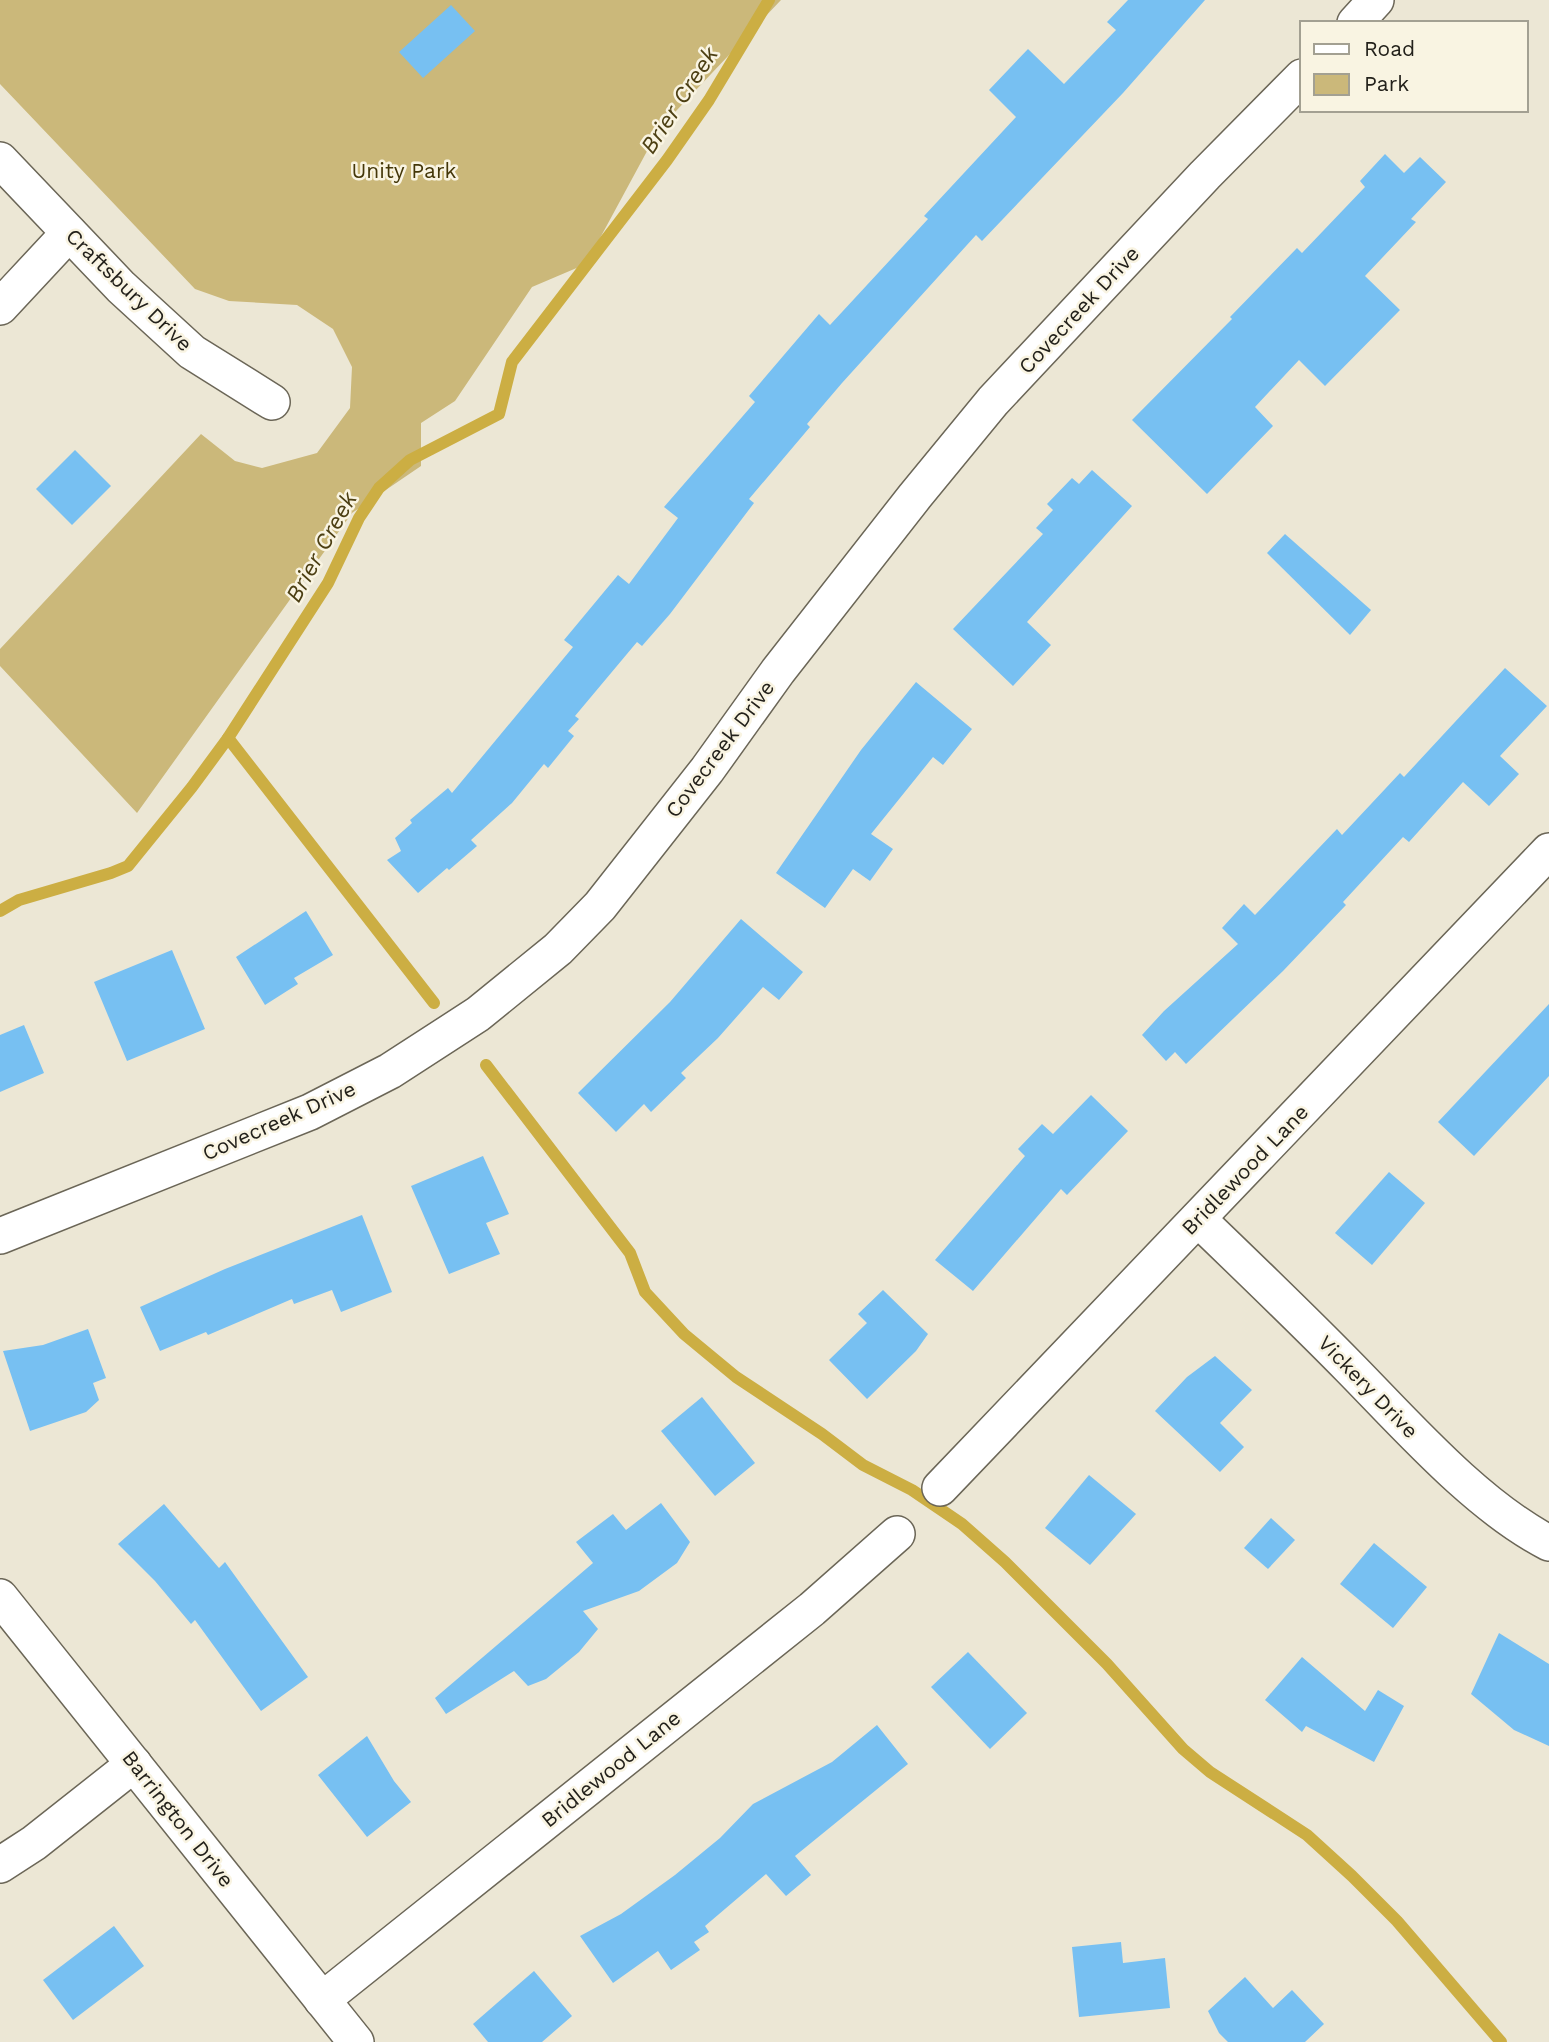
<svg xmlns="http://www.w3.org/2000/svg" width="1549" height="2042" viewBox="0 0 1549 2042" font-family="'Work Sans',sans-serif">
<rect width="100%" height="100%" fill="#ece7d5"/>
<polygon fill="#cbb87a" points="0,0 781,0 659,129 586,264 532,287 455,401 421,423 421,466 352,513 137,813 0,666 0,649 201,434 235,461 262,468 317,453 350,408 352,367 333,329 297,305 229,301 195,289 0,84"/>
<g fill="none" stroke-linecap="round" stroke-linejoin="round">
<g stroke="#ccae43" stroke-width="12">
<polyline points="228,738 434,1003"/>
<polyline points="0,911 19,900 111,873 128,866 192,787 228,738 328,583 359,518 379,488 410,460 499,414 512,362 667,160 709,100 769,0"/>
<polyline points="486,1065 630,1253 645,1292 684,1334 736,1377 822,1434 863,1465 912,1490 962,1524 1005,1562 1107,1664 1183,1749 1210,1772 1307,1835 1352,1876 1397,1921 1501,2042"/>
</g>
</g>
<g fill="#77c0f2">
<polygon points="1128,0 1205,0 1123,93 982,241 976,235 842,383 807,424 810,427 749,499 754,503 670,614 642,646 637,642 575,716 579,719 568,731 574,736 548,768 544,764 512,803 471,840 477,846 449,870 447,868 418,893 387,860 401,851 395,838 412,823 410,820 448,788 452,793 573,647 564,640 618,575 629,584 678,518 664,507 755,402 749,396 819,314 830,325 928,219 924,216 1016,117 989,90 1028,49 1064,84 1116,30 1107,22"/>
<polygon points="451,5 475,31 423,78 399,52"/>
<polygon points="1385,154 1404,173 1420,157 1446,182 1411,219 1416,222 1365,276 1400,310 1325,386 1299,360 1255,407 1273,426 1207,494 1132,420 1232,319 1230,317 1297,248 1302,253 1365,187 1360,181"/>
<polygon points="75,450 111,486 72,525 36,489"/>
<polygon points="1092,470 1132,506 1027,622 1051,645 1013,686 953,629 1043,534 1036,528 1053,510 1047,504 1072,478 1079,484"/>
<polygon points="1285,534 1371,610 1350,635 1267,553"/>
<polygon points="1505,668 1547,706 1500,756 1519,774 1489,806 1463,782 1409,842 1403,837 1343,902 1346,905 1283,971 1186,1064 1175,1052 1166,1061 1142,1035 1164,1011 1238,944 1222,928 1244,904 1255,915 1337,829 1342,835 1400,773 1404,777"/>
<polygon points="916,682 972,729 943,765 933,757 871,834 893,849 870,881 853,869 825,908 776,873 861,750"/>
<polygon points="306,911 333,955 294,978 298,984 265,1005 236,957"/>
<polygon points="741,919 803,972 779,1000 763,987 718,1038 681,1073 686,1078 651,1112 644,1104 616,1132 578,1093 670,1002"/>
<polygon points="172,950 205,1029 127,1061 94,982"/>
<polygon points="1549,1004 1549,1076 1474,1156 1438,1122"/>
<polygon points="24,1025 44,1073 0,1092 0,1035"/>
<polygon points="1091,1095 1128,1131 1067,1195 1061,1189 973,1291 935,1260 1025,1156 1018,1149 1042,1124 1053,1134"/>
<polygon points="483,1156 509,1214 486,1223 500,1254 449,1274 411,1186"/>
<polygon points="1389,1172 1425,1203 1372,1265 1335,1233"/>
<polygon points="362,1215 392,1292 341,1312 332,1290 294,1304 292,1299 208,1335 206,1332 160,1351 140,1307 225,1269"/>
<polygon points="883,1290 928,1334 916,1351 867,1399 829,1360 867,1323 858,1314"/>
<polygon points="88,1329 106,1378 93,1383 99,1400 86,1412 30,1431 3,1351 43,1345"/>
<polygon points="1215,1356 1252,1390 1220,1423 1244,1447 1220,1472 1155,1411 1187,1377"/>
<polygon points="702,1397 755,1463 715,1496 661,1431"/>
<polygon points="1089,1475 1136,1514 1090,1565 1045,1528"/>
<polygon points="661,1503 690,1542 677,1563 639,1591 583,1611 598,1629 579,1652 546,1679 528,1686 514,1671 446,1714 435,1698 593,1563 576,1542 613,1514 626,1530"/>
<polygon points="164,1504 219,1568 225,1562 308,1677 261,1711 195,1620 191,1624 155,1581 118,1544"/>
<polygon points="1271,1518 1295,1540 1268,1569 1244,1548"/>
<polygon points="1374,1543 1427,1587 1393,1628 1340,1584"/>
<polygon points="1499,1633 1549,1664 1549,1746 1514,1730 1471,1694"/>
<polygon points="968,1652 1027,1713 990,1749 931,1687"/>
<polygon points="1302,1657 1365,1711 1378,1690 1404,1706 1374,1762 1306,1726 1302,1732 1265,1700"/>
<polygon points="877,1725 908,1764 795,1856 811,1875 786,1896 766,1874 705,1926 709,1932 694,1942 700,1950 671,1970 658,1951 613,1983 580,1936 621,1914 675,1875 720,1838 753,1804 832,1762"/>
<polygon points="367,1736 394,1781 411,1802 367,1837 318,1775"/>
<polygon points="114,1926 144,1966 73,2020 43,1980"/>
<polygon points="1121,1942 1123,1963 1165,1958 1170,2008 1079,2017 1072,1947"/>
<polygon points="534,1971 572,2016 542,2042 488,2042 473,2024"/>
<polygon points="1245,1977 1273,2008 1292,1990 1324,2024 1305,2042 1228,2042 1219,2033 1208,2011"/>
</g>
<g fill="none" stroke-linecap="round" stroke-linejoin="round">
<g stroke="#6b6657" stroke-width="38">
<g id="street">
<polyline points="1355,23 1376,0"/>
<polyline points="0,160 121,287 192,352 272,402"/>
<polyline points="0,307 69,233"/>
<path d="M1198,1219C1249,1268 1300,1317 1350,1368C1407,1426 1477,1506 1549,1543"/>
<polyline points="0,1236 310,1112 390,1071 478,1014 558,949 600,906 707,770 778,671 915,496 993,401 1205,175 1302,77"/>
<polyline points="940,1488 1549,851"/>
<polyline points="0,1597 356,2042"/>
<polyline points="0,1865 34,1843 134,1764"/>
<polyline points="322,2000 812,1609 897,1534"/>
</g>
</g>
<use href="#street" stroke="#fff" stroke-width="35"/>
</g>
<g text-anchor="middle" stroke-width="5" stroke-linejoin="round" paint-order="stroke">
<g font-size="21" fill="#443709" stroke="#f9f4e2">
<text x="404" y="178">Unity Park</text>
</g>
<g font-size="21" fill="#23211b" stroke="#f9f4e2">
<text transform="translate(129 290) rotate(44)" y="7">Craftsbury Drive</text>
<text transform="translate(1079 310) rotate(-47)" y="7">Covecreek Drive</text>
<text transform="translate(720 749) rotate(-53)" y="7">Covecreek Drive</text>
<text transform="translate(279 1121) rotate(-24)" y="7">Covecreek Drive</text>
<text transform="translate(1245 1170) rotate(-46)" y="7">Bridlewood Lane</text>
<text transform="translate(1368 1387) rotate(46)" y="7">Vickery Drive</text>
<text transform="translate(611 1769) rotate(-39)" y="7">Bridlewood Lane</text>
<text transform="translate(178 1819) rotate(52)" y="7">Barrington Drive</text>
</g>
<g font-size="23" font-style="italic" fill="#4c3f13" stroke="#f9f4e2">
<text transform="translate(679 100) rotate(-57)" y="8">Brier Creek</text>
<text transform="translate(321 547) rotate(-61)" y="8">Brier Creek</text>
</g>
</g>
<rect x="1300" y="21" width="228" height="91" fill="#f9f4e2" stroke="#a3a092" stroke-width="2"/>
<rect x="1314" y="44" width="35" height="10" fill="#ffffff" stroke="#a3a092" stroke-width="2"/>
<text x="1364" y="56" font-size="21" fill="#23211b">Road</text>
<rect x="1314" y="74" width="35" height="21" fill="#cbb87a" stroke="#a3a092" stroke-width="2"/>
<text x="1364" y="91" font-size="21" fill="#23211b">Park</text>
</svg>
